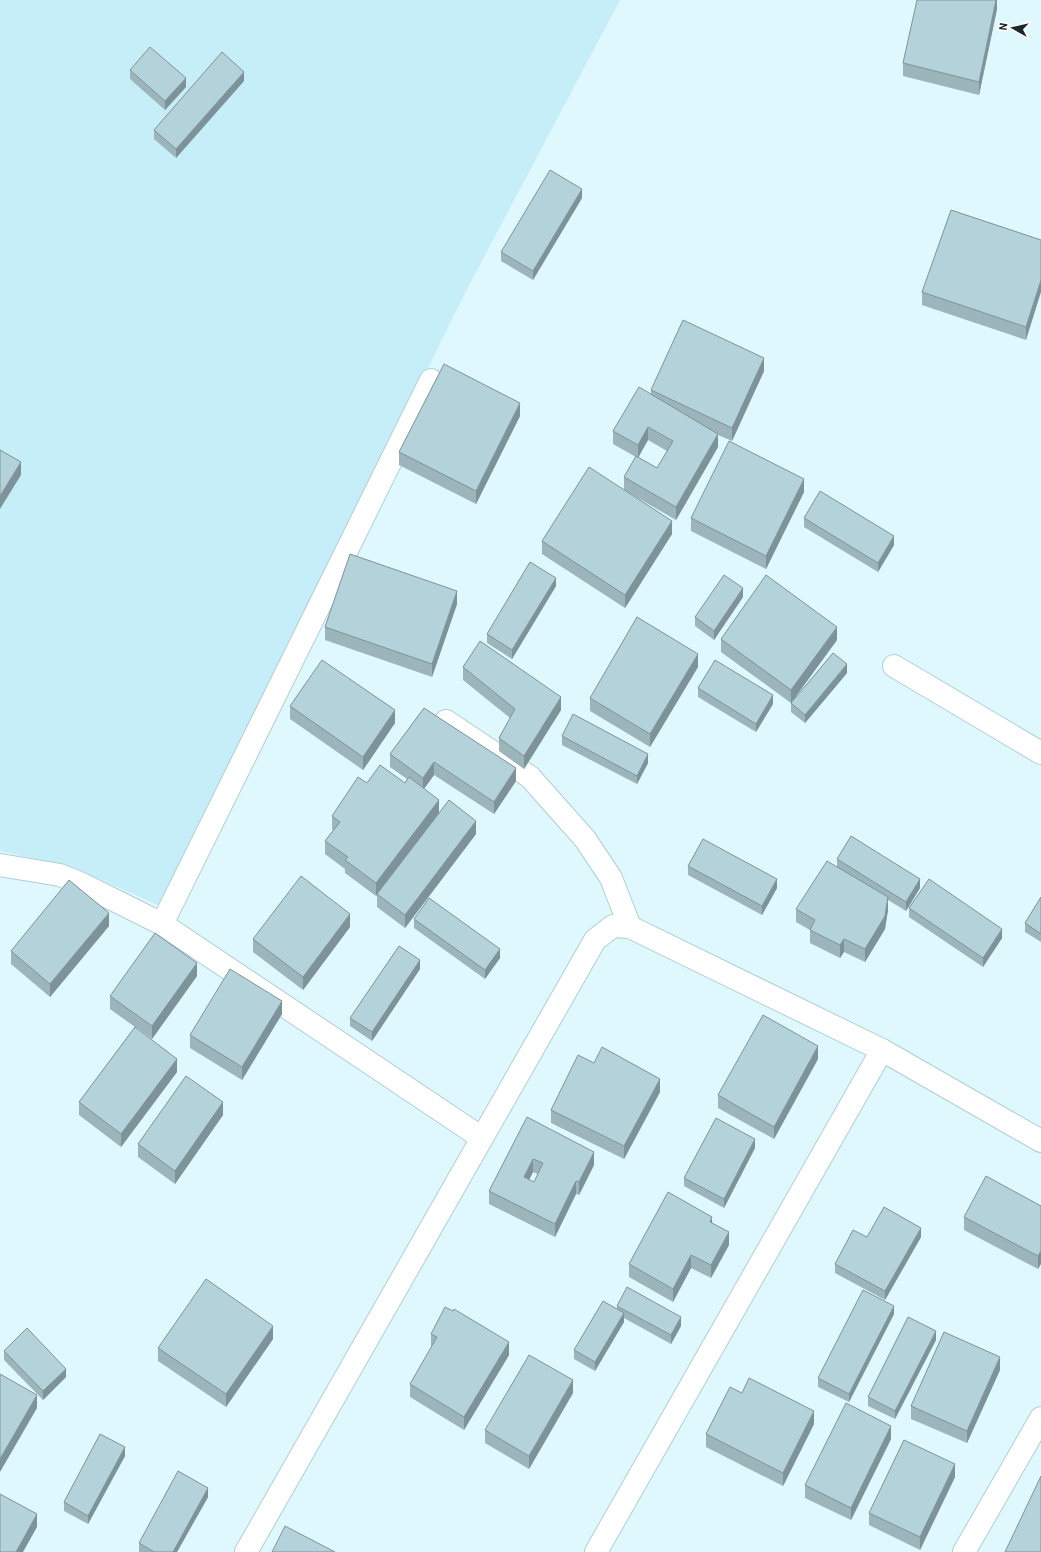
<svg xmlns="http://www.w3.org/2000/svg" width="1041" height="1552" viewBox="0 0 1041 1552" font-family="Barlow,sans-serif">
<rect width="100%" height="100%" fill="#dff8fe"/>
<polygon fill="#c6eef8" points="0,0 620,0 465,293 162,907 75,868 0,851"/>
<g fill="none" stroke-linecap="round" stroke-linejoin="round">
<g stroke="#b0ced6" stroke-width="24">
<g id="minor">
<polyline points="894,666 1041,753"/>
<polyline points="446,721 530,777 585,839 611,878 630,927"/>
<polyline points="0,865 60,875 84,885 162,924 482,1138"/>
<polyline points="162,924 431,380"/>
<polyline points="246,1552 595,940 613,926 630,927 882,1050 1041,1141"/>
<polyline points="596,1552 882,1050"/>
<polyline points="964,1552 1041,1418"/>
</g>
</g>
<use href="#minor" stroke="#fff" stroke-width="22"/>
</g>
<g fill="#9bb5bb" fill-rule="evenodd">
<polygon points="997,0 997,9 979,95 903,76 903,63"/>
<polygon points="130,70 186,87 165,110 130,79"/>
<polygon points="244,81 176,158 154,139 154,130"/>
<polygon points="582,198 533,280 501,261 501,252"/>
<polygon points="1041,240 1026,340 922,305 922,292"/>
<path d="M764,371L732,441L718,435V447L676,520L624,490V477L636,457L613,444V431L651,394V390ZM648,440L667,451L657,468L638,457Z"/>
<polygon points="520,416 476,504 399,465 399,452"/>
<polygon points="804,492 766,569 691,531 691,518"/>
<polygon points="804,518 894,545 878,572 804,527"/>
<polygon points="672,534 625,608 542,554 542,541"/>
<polygon points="556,586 512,659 487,643 487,634"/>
<polygon points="743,597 714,640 695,626 695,617"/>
<polygon points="457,604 432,677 325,640 325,627"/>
<polygon points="721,639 837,640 791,703 721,652"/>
<polygon points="463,667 561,710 524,769 499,751 499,738 510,718 463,680"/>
<polygon points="698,667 650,747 590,711 590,698"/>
<polygon points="847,673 805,723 791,712 791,703"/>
<polygon points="698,688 773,704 756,732 698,697"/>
<polygon points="290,706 395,723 363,770 290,719"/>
<polygon points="424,708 516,781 494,814 434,775 424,789 439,813 476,834 405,928 377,907 377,894 435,818 376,896 345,873 345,869 325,854 325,841 333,830 332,829 332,816 367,783 405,783 407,779 390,767 390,754"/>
<polygon points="562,736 648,763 637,784 562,745"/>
<polygon points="837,859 920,888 906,911 888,900 888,910 885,929 865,962 844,952 840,958 810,943 810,930 796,922 796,909 837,867"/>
<polygon points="688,866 777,888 762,915 688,875"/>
<polygon points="1041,897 1041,942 1025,932 1025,923"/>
<polygon points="909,908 1002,938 983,967 909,917"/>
<polygon points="414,919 500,958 485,979 414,928"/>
<polygon points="109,926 50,997 11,964 11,951"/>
<polygon points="350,927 303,990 253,952 253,939"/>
<polygon points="420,969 372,1041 350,1026 350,1018"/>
<polygon points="197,976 152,1039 136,1027 177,1072 121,1147 79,1115 79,1102 135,1027 110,1009 110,996"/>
<polygon points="282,1014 242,1080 190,1048 190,1035"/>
<polygon points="818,1059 774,1139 718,1108 718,1095"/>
<polygon points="594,1063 660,1092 624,1159 551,1123 551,1110"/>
<polygon points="223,1115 175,1184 138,1157 138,1144"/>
<path d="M527,1117L594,1165L579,1195L576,1194L555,1237L489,1204V1191ZM533,1172L538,1174L534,1182L529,1180Z"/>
<polygon points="755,1148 724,1208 684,1186 684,1178"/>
<polygon points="1041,1206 1038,1269 964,1230 964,1217"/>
<polygon points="867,1237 921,1237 885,1300 835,1273 835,1264"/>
<polygon points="729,1245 711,1278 691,1268 673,1302 629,1277 629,1264"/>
<polygon points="617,1306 681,1326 671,1344 624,1318 624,1322 595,1371 574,1359 574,1350 617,1309"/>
<polygon points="894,1314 849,1402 818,1387 818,1378"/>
<polygon points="431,1334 509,1355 464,1430 410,1397 410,1384 432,1347 431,1347"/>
<polygon points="273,1339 226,1407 158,1361 158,1348"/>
<polygon points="936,1340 895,1419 868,1406 868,1397"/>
<polygon points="4,1351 66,1377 43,1400 4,1360"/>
<polygon points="1000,1370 967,1443 911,1419 911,1406"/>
<polygon points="573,1393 529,1469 485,1443 485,1430"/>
<polygon points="742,1393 814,1424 783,1486 706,1447 706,1434"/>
<polygon points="891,1439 851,1520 805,1498 805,1485"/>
<polygon points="125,1456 88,1524 64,1511 64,1502"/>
<polygon points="955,1477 920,1550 869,1525 869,1513"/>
<polygon points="208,1497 177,1552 139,1552 139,1543"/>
</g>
<g fill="#7e9399">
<polygon points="996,0 997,0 997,9 979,95 979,82"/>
<polygon points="244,72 244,81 176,158 176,149"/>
<polygon points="186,78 186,87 165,110 165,101"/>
<polygon points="582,189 582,198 533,280 533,271"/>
<polygon points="1041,280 1041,292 1026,340 1026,327"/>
<polygon points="764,358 764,371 732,441 732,428"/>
<polygon points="520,403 520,416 476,504 476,491"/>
<polygon points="648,427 648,440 638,458 638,445"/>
<polygon points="718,434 718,447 676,520 676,507"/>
<polygon points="21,462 21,475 0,509 0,496"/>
<polygon points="804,479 804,492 766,569 766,556"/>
<polygon points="672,521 672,534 625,608 625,595"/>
<polygon points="894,536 894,545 878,572 878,563"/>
<polygon points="556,578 556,586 512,659 512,650"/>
<polygon points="743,588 743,597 714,640 714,631"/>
<polygon points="457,591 457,604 432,677 432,664"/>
<polygon points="837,627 837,640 791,703 791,690"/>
<polygon points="698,654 698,667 650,747 650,734"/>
<polygon points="847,664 847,673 805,723 805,715"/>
<polygon points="773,695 773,704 756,732 756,724"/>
<polygon points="561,697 561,710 524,769 524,756"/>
<polygon points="395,710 395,723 363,770 363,757"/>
<polygon points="648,754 648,763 637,784 637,776"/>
<polygon points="434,762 434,775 423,790 423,778"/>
<polygon points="516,768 516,781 494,814 494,802"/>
<polygon points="439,800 439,813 376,896 376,883"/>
<polygon points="476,821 476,834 405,928 405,915"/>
<polygon points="777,879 777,888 762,915 762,906"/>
<polygon points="920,879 920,888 906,911 906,902"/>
<polygon points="888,897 888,910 885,929 865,962 865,949"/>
<polygon points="109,913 109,926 50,997 50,984"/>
<polygon points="350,914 350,927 303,990 303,977"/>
<polygon points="1002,929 1002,938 983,967 983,958"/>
<polygon points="844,939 844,952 840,958 840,945"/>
<polygon points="500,949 500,958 485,979 485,970"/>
<polygon points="420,960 420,969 372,1041 372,1032"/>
<polygon points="197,963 197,976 152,1039 152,1026"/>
<polygon points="282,1001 282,1014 242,1080 242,1067"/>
<polygon points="818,1046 818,1059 774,1139 774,1127"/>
<polygon points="177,1059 177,1072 121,1147 121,1134"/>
<polygon points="660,1079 660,1092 624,1159 624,1146"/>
<polygon points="223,1102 223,1115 175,1184 175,1171"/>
<polygon points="755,1139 755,1148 724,1208 724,1199"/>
<polygon points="594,1152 594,1165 579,1195 579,1182"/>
<polygon points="533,1159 533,1172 524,1190 524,1177"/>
<polygon points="576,1181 576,1194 555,1237 555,1224"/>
<polygon points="712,1217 712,1230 710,1222"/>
<polygon points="921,1228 921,1237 885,1300 885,1291"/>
<polygon points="729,1232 729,1245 711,1278 711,1265"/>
<polygon points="1041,1251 1041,1264 1038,1269 1038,1256"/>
<polygon points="691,1255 691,1268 673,1302 673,1289"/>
<polygon points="894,1306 894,1314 849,1402 849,1394"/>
<polygon points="624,1313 624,1322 595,1371 595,1362"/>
<polygon points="681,1317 681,1326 671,1344 671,1335"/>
<polygon points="273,1326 273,1339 226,1407 226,1394"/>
<polygon points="936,1331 936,1340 895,1419 895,1411"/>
<polygon points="509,1342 509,1355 464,1430 464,1417"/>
<polygon points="1000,1357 1000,1370 967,1443 967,1431"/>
<polygon points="66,1369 66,1377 43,1400 43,1391"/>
<polygon points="573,1380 573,1393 529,1469 529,1456"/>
<polygon points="37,1395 37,1408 0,1472 0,1459"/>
<polygon points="814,1411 814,1424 783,1486 783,1473"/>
<polygon points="891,1426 891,1439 851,1520 851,1508"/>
<polygon points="125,1447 125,1456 88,1524 88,1516"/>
<polygon points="955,1464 955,1477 920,1550 920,1537"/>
<polygon points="208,1488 208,1497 177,1552 173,1552"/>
<polygon points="37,1514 37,1527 23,1552 16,1552"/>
</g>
<g fill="#b4d2da" stroke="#7e9399" fill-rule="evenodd">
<polygon points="917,0 996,0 979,82 903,63"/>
<polygon points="150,47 186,78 165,101 130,70"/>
<polygon points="222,52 244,72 176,149 154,130"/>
<polygon points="550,170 582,189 533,271 501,252"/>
<polygon points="951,210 1041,240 1041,280 1026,327 922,292"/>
<polygon points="683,320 764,358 732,428 651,390"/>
<polygon points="444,364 520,403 476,491 399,452"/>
<polygon points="639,387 718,434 676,507 624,477 636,456 657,468 673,441 648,427 638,445 613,431"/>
<polygon points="729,441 804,479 766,556 691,518"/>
<polygon points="0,450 21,462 0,496"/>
<polygon points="589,467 672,521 625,595 542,541"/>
<polygon points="820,491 894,536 878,563 804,518"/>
<polygon points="350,554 457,591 432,664 325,627"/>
<polygon points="530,562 556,578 512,650 487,634"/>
<polygon points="724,575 743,588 714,631 695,617"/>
<polygon points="766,575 837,627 791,690 721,639"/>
<polygon points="637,617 698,654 650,734 590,698"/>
<polygon points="480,641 561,697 524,756 499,738 515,709 463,667"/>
<polygon points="833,653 847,664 805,715 791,703"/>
<polygon points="322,660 395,710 363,757 290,706"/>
<polygon points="715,660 773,695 756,724 698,688"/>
<polygon points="424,708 516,768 494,802 434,762 423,778 390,754"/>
<polygon points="573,714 648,754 637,776 562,736"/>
<polygon points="380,765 405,783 409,777 439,800 376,883 345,860 348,857 325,841 340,822 332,816 358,777 367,783"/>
<polygon points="449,800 476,821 405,915 377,894"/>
<polygon points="851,836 920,879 906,902 837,859"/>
<polygon points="703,839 777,879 762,906 688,866"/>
<polygon points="827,861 888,897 885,916 865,949 844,939 840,945 810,930 815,920 796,909"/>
<polygon points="301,876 350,914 303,977 253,939"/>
<polygon points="929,879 1002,929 983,958 909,908"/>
<polygon points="69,880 109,913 50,984 11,951"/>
<polygon points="1041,897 1041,934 1025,923"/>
<polygon points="429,898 500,949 485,970 414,919"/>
<polygon points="155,933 197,963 152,1026 110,996"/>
<polygon points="399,946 420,960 372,1032 350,1018"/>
<polygon points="230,969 282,1001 242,1067 190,1035"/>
<polygon points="763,1015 818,1046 774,1127 718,1095"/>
<polygon points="135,1027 177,1059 121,1134 79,1102"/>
<polygon points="602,1047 660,1079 624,1146 551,1110 578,1055 594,1063"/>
<polygon points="186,1076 223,1102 175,1171 138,1144"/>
<path d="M527,1117L594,1152L579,1182L576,1181L555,1224L489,1191ZM533,1159L543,1163L534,1182L524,1177Z"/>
<polygon points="716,1118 755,1139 724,1199 684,1178"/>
<polygon points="986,1176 1041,1206 1041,1251 1038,1256 964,1217"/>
<polygon points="668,1192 712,1217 710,1222 729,1232 711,1265 691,1255 673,1289 629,1264"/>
<polygon points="884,1207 921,1228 885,1291 835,1264 853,1230 867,1237"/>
<polygon points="206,1279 273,1326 226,1394 158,1348"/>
<polygon points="627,1287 681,1317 671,1335 617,1306"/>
<polygon points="863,1290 894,1306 849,1394 818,1378"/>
<polygon points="603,1301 624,1313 595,1362 574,1350"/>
<polygon points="445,1307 453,1311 454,1309 509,1342 464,1417 410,1384 437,1337 431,1334"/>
<polygon points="908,1317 936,1331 895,1411 868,1397"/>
<polygon points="27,1328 66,1369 43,1391 4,1351"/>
<polygon points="944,1332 1000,1357 967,1431 911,1406"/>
<polygon points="529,1355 573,1380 529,1456 485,1430"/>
<polygon points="0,1374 37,1395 0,1459"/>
<polygon points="749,1378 814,1411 783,1473 706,1434 730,1387 742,1393"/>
<polygon points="846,1403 891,1426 851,1508 805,1485"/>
<polygon points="100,1434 125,1447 88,1516 64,1502"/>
<polygon points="904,1440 955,1464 920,1537 869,1513"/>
<polygon points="178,1471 208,1488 173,1552 154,1552 139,1543"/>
<polygon points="1041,1476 1041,1552 1005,1552"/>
<polygon points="0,1494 37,1514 16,1552 0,1552"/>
<polygon points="285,1526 335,1552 272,1552"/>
</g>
<g transform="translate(1013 28) rotate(278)" stroke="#ffffff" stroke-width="3" paint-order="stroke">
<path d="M0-3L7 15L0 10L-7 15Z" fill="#1d282b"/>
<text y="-6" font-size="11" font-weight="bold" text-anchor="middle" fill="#1d282b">N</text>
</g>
</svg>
